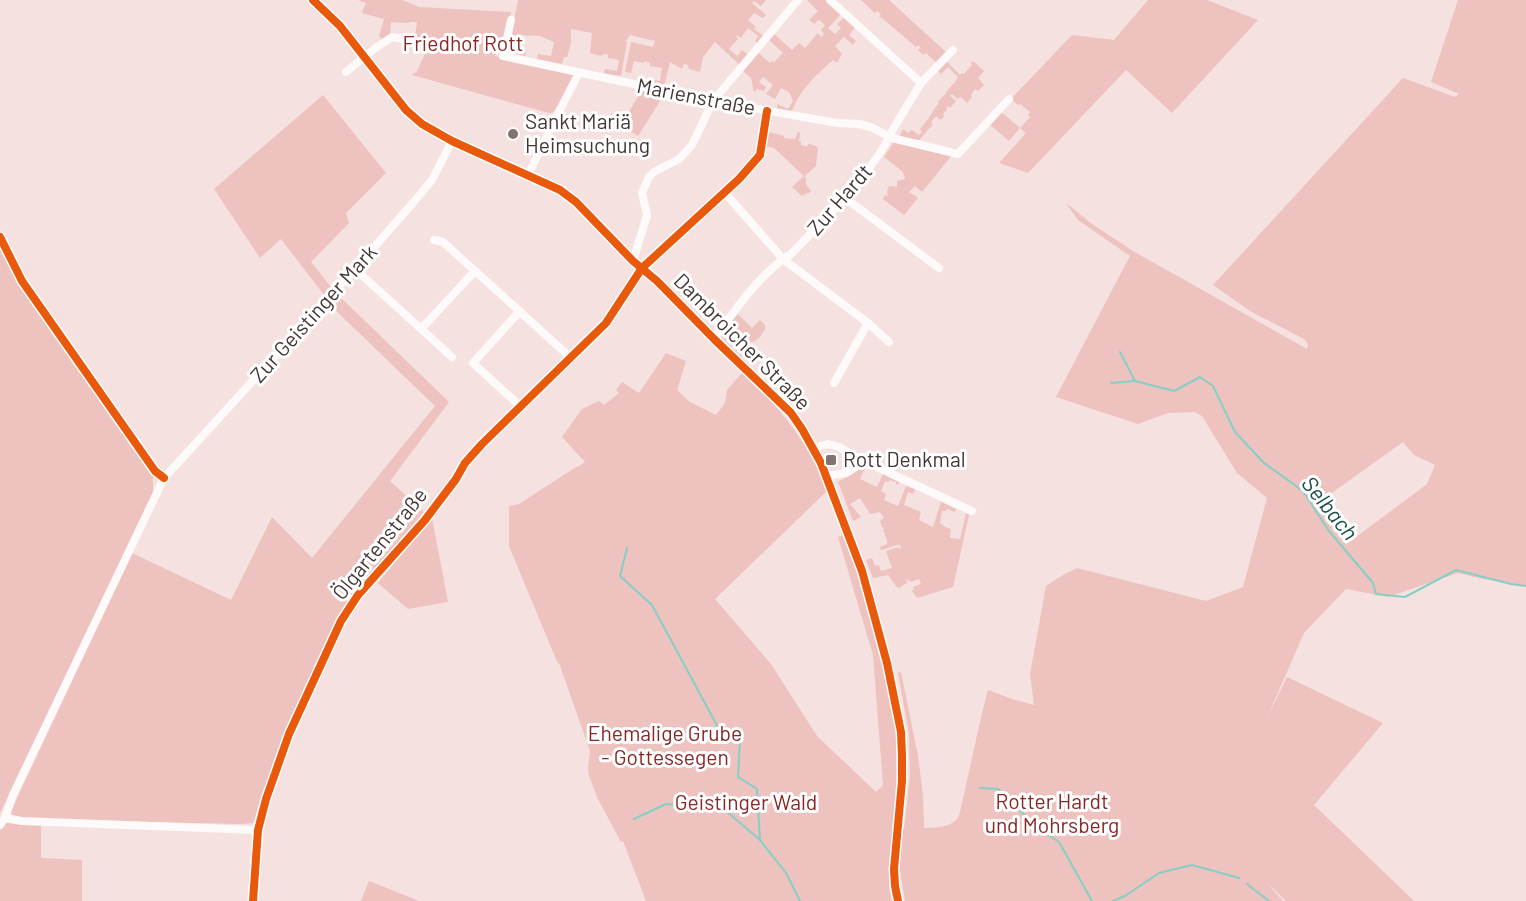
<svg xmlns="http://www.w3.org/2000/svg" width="1526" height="901" viewBox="0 0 1526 901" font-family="Barlow,sans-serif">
<rect width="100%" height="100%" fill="#f5e1df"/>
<g fill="#edc2bf" fill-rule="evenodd">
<polygon points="358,0 402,0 419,7 511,12 505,42 498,41 495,56 573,74 575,78 556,112 549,113 412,75 417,71 429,45 414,43 417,22 411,22 408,23 391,22 390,38 385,42 379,36 384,19 362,13 366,3"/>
<path d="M518,0H766L761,6L754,1L752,3L766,15L763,18L754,13L748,20L756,27L754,29L766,38L760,45L755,41L758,36L748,28L741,38L737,35L736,36L738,39L729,49L737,56L741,52L740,51L742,50L751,57L756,51L770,63L772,61L774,62L783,53L767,38L772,32L792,50L799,43L805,48L818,33L821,37L824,34L821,30L825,25L819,20L814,24L809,20L818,11L807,0H828L842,13L828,28L835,34L841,28L837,24L846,15L857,25L849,35L856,41L853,45L844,37L835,46L842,54L837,63L833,60C816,75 797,92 791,115L777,112V104L788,109L793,101L789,92L781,88L775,99L766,94L773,85L763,77L759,82L766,87L764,91L757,89L754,92L751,78L741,69L742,67L715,42L703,57L700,72L689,69L688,65L684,64L682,69L670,62L665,83L661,85L647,83L648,79L660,81L662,68L650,66V63L645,61L644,63L634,61L631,73L625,72L631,42L653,47L655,41L630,35L626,41L621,40L627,42L621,76L604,73L605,69L617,71L619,60L608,58V54L601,55V56L590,53L592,33L571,29V43L567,57H564L562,64L537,59L538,54L551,56L554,42L540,36L516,35L513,49L526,52L525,56L508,51Z"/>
<path d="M861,0H889L948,54L944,59L960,75L962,73L964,74L972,65L971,63L973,61L984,71L978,78L984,85L978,91L975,89L971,95L972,97L967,103L961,97L958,99L952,94L950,96L956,101L950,108L948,106L946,108L947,110L943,114L944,116L941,120L936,116L931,122L933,124L916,144L898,139L903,129L908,133L912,130L919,135L922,132L920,129C928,121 932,111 939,103L938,102L946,93V92L956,81L958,77L948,67L941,74L936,69L938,64L926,53L923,55L918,50L921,48L918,45L916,47L881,17L880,18L879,17L881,14L877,11L875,13Z"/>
<polygon points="1148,0 1207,0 1258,20 1172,113 1126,70 1028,173 999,163 1026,133 1020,128 1009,141 988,123 999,110 1020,128 1030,117 1028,115 1030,112 1020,104 1018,105 1010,98 1011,96 1013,97 1072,35 1114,40"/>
<path d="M1458,0H1526V587L1479,578L1458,573L1388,597L1346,589L1304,633L1266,720L1287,677L1383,723L1314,805L1414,901H1286L1265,881L1283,901H905L900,871L901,829H904L910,776L909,734L898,673L901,672L918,756L923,795L924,828C936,828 953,827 959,816C969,774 977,731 988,690L1012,699L1034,705L1030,674L1046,586L1063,575L1077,568L1206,601L1243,587L1267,498L1237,473L1202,416L1195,412L1168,413L1138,424L1056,397L1130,256L1078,220L1066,203L1092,224L1133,251L1307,349L1308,344L1304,339L1250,311L1213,285L1403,78L1455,97L1459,94L1431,82ZM1403,442L1414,455L1435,465L1427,484L1348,543L1331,523L1319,502Z"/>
<polygon points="642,90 660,101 638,136 621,125"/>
<polygon points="323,95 386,173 346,213 349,223 311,262 331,287 324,295 281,239 260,258 214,189"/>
<path d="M764,131L781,135L784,136V138L795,139L798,132L800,133L799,141H801V145L807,147L808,144L814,145L818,148L816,166L805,176L806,178V184L811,191C809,194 805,193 802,196L792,187L804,176L774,148L761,145Z"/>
<polygon points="894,142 952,155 922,192 915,186 909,192 918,198 904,215 883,199 885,195 888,196 887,192 889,186 897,187 897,181 905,179 903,172 884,157"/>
<polygon points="0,246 20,284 58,341 153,473 153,493 0,813"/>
<polygon points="337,294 449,402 390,481 424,512 350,597 321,652 282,739 266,784 253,823 241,824 17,819 12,815 11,811 132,553 231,600 272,517 312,558 435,406 328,303"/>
<polygon points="738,314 752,328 760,320 765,325 765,329 760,337 753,342 752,341 750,343 752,346 750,350 753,352 744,359 720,335"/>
<path d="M666,353L686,361L677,390L690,402L716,415L725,403L727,390L743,372C778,407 811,444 827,491L715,599L771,664L817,736L876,792L883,785L873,655L838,537L845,535L863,584L890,691L896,734L897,789L889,888L892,901H646L623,841L621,842L598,799L589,776L588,768L590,751L559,663L558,664L509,546V506L519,504L576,467H578L585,462L562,437L582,409L599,401L604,405L619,393L616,390L622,382L639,393Z"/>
<polygon points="866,466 860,479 877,487 883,474 899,482 898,485 896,484 896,482 890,480 888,482 885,481 881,491 886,494 884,500 898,506 906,486 915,489 913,494 908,492 904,505 921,512 919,520 933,527 941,502 956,509 955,512 947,509 946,511 942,511 940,523 945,527 951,529 950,538 960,539 966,513 969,515 953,587 917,598 912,591 914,589 913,587 921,584 919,579 911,582 907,579 906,581 908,582 899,588 896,586 888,575 873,578 866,560 872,558 875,566 879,565 881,571 892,568 886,551 898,547 899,549 901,548 900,545 897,545 881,550 880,547 887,544 887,540 883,530 885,528 882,527 880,521 884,518 880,512 870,514 860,498 850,504 861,517 853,521 838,482"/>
<polygon points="432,518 448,602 408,609 378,583"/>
<polygon points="6,823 41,825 41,858 82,860 82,901 0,901 0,828"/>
<polygon points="369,881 419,901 361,901"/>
</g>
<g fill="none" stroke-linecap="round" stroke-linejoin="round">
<g stroke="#86cfc6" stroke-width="2">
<polyline points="1120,352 1135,381 1174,391 1200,377 1213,386 1235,432 1264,463 1303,491 1329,531 1373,583 1376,594 1405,597 1456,570 1511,584 1526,586"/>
<polyline points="1111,383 1135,381"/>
<polyline points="627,548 620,576 652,605 720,731 740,739 738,777 757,789 760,840"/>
<polyline points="980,788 998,789 1040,830 1059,842 1092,901"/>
<polyline points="634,819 666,804 725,810 760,840 786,873 800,901"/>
<polyline points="1247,884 1269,901"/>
<polyline points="1113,901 1125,896 1159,873 1192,865 1239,878"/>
</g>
<g stroke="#fefafa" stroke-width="8">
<polyline points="313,0 340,26 406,110 422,124 452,141 560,190 576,202 633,261 657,281 714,339 791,413 802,429 821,463 862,571 887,663 901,732 902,756 902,781 894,869 895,886 898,901"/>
<polyline points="830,0 921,83"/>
<polyline points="511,20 503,56 713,101 837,123 859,124 871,127 892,138 958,154 1009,99"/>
<polyline points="346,72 374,49 392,37 414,41"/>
<polyline points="528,175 555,119 579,73"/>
<polyline points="725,193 783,259 868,323 889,342"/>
<polyline points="845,198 939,268"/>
<polyline points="0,237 22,281 155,471 164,478"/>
<polyline points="434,240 443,242 571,358"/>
<polyline points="633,261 647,215 642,193 649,177 654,172 679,159 692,145 713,101 798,0"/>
<polyline points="355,269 452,357"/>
<polyline points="520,311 473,363 520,406"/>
<polyline points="421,329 475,271"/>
<path d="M714,339C735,310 760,273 791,254C819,225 849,197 872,164C879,155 885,147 889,136L921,83L953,50"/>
<polyline points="834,383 868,323"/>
<polyline points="813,448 828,444 839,447 855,457 854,468 846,473 826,476"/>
<polyline points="855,457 972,511"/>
<polyline points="5,818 22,821 258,830"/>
<polyline points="0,825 5,818 13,795 164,478 355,269 412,204 432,180 452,141"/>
<polyline points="253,901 258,830 266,799 289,734 341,621 358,595 425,520 456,479 465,463 482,444 606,323 642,268 739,179 760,155 767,111"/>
</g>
<g stroke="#fff" stroke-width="11">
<g id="cycleway">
<polyline points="313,0 340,26 406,110 422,124 452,141 560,190 576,202 633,261 657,281 714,339 791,413 802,429 821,463 862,571 887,663 901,732 902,756 902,781 894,869 895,886 898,901"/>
<polyline points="0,237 22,281 155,471 164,478"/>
<polyline points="253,901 258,830 266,799 289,734 341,621 358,595 425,520 456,479 465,463 482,444 606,323 642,268 739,179 760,155 767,111"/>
</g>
</g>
<use href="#cycleway" stroke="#e8590c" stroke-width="8"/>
</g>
<g fill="#827270" stroke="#fff" stroke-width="2">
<circle cx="513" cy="134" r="6"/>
<rect x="825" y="454" width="12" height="12" rx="3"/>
</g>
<g text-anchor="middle" stroke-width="6" stroke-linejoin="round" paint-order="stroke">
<g font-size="21" fill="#892626" stroke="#fff">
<text x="463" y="51">Friedhof Rott</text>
<text x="665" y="741">Ehemalige Grube<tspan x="665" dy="24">- Gottessegen</tspan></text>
<text x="1052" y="809">Rotter Hardt<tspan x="1052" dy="24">und Mohrsberg</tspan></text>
<text x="746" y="810">Geistinger Wald</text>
</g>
<g font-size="21" fill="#443635" stroke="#fff">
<text transform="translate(696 97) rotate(11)" y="7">Marienstraße</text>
<text transform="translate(840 200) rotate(-49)" y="7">Zur Hardt</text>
<text transform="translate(314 314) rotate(-48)" y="7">Zur Geistinger Mark</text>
<text transform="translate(742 342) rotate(45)" y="7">Dambroicher Straße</text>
<text transform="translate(380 544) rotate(-51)" y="7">Ölgartenstraße</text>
</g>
<g font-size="21" fill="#443635" stroke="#fff" text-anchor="start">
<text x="525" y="129">Sankt Mariä<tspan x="525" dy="24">Heimsuchung</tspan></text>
<text x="843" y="467">Rott Denkmal</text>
</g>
<g font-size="22" font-style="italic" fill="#1a4c46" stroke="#fff">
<text transform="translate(1330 508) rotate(51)" y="8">Selbach</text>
</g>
</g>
</svg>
